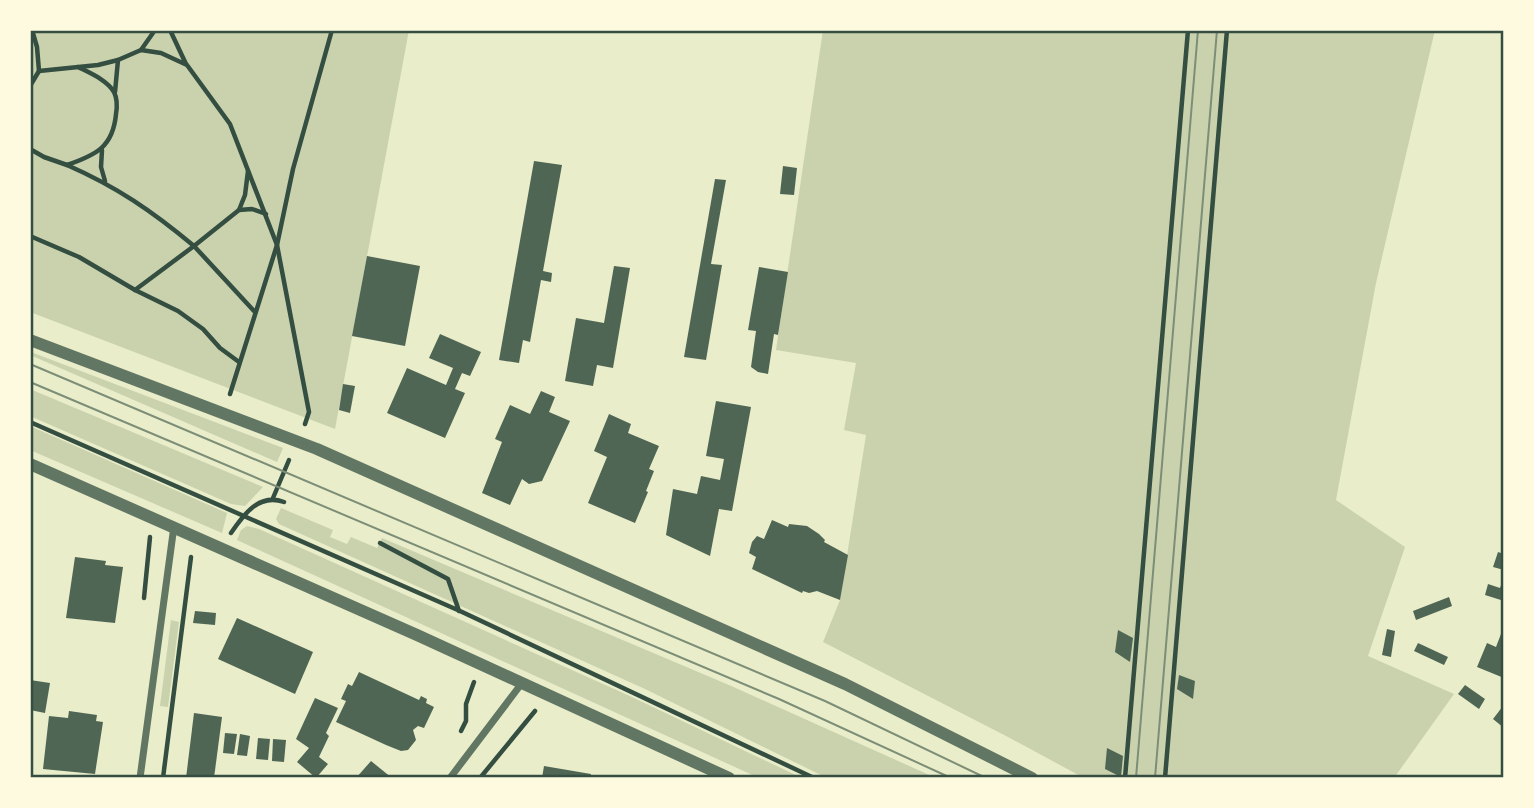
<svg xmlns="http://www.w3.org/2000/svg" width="1534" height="808" viewBox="0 0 1534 808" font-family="'Source Serif 4',serif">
<rect width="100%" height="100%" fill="#e9edc9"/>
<g fill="#cad2ad">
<polygon points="30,30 409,30 335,429 30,312"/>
<polygon points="823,30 1435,30 1376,283 1336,500 1405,547 1368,656 1454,694 1394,778 1084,778 1008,737 823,642 840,600 866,435 844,430 856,363 776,350"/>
<polygon points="31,352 283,448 277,462 30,355"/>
<polygon points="30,389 263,487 245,506 231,504 30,416"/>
<polygon points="30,426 227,513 222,533 30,450"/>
<polygon points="281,508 333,530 330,537 347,544 351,537 377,548 382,538 729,685 936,778 827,778 645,689 279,524 276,519"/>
<polygon points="247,526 259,529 632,697 802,778 759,778 237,540 241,530"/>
<polygon points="171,620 179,622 168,707 160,706"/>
</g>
<g fill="#4f6655">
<polygon points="534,161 562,165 543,271 552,273 551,282 541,280 530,342 523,340 519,363 499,360"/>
<polygon points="783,166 797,168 794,195 780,194"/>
<polygon points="715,179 726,180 711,264 722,265 706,360 684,357"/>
<polygon points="367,256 420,266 405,346 352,336"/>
<polygon points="614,266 630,268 613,368 597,365 593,386 565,381 576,318 604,323"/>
<polygon points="759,267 788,272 778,335 774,334 768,374 758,372 751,367 756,331 748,330"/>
<polygon points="440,334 481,352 470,376 462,373 455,389 465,393 445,438 387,413 407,368 446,385 453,368 429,358"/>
<polygon points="343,384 355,386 350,413 339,410"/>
<polygon points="541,391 555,397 549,412 570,421 542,481 529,484 522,479 510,505 482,493 502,442 495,439 510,405 530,414"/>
<polygon points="716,401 751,407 732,511 719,509 710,556 666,535 673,489 697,494 701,476 720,480 724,459 706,456"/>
<polygon points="609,414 631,424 628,433 659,446 649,469 654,471 646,491 648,492 635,523 588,503 607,457 594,451"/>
<polygon points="772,520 788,527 789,524 807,526 819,534 825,540 824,542 848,555 840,600 817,591 809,593 803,591 802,593 752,569 756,557 749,553 752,542 757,536 764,539"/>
<polygon points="1498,552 1504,554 1504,570 1493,567"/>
<polygon points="75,557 106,561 105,565 123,567 115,623 66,618"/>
<polygon points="1504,577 1504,601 1485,595 1488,584 1500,588"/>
<polygon points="1449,597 1452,606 1416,620 1413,611"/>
<polygon points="195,611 216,613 215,625 193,623"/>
<polygon points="237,618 313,652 295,694 218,659"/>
<polygon points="1504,626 1504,678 1477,667 1487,643 1496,647"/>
<polygon points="1387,629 1395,631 1391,657 1382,655"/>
<polygon points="1118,630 1133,638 1130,662 1115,652"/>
<polygon points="1418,643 1448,657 1444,665 1414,651"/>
<polygon points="359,672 419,700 421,696 427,699 426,703 434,707 424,728 418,726 413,730 416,740 408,750 401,751 386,745 336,722 346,701 341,699 348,684 352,686"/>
<polygon points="1179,675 1195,681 1193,699 1177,689"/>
<polygon points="30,680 50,683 45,713 30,710"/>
<polygon points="1465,685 1485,699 1479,709 1458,694"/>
<polygon points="315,698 338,708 326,733 329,736 319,757 328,764 316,778 297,762 309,748 296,739"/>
<polygon points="1503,706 1504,707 1504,728 1493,719"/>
<polygon points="69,711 97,715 96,721 103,722 95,774 43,769 49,716 68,718"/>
<polygon points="194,713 222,717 214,778 186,778"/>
<polygon points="225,733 237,734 234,754 223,753"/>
<polygon points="240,734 250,736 247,756 237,755"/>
<polygon points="258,738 270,739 268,760 256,759"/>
<polygon points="273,739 286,740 284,762 272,761"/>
<polygon points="1107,748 1123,756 1121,777 1105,769"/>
<polygon points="371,761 392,778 356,778"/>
<polygon points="544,766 591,774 590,778 542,778"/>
</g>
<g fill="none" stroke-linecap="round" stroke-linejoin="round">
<g stroke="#344e41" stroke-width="4.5">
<polyline points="170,30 186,64"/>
<polyline points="141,50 155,30"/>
<polyline points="39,71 98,65 118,60 141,50 161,53 187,65 230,124 277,245 230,394"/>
<polyline points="30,86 39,71 37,47 32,30"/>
<polyline points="115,92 118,60"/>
<path d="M30,149L44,157L67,165C96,155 113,147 116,114C117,108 117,98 114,92C107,80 90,73 78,67"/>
<polyline points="102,150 101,167 105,181"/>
<path d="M67,165C117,187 152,211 194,246L239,210L252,209L266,214"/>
<polyline points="239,210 245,195 248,171"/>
<polyline points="30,236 79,257 135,290 178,311 203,329 220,348 239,362"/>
<polyline points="135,290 194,246 254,311"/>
<polyline points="30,422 460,611 814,778"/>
<polyline points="305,424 309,412 277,245 293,169 332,30"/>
<polyline points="273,498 289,460"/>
<path d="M231,533C244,514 259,493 284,502"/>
<polyline points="380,543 448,579 459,611"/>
<polyline points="144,598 150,537"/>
<polyline points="461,731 466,721 466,704 474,682"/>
<polyline points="163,778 191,557"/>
<polyline points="480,778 535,711"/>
<polyline points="1125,778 1188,30"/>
<polyline points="1165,778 1227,30"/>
</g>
<g stroke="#617663" stroke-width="7">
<polyline points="140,778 174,526"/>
<polyline points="450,778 522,683"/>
</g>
<g stroke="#617663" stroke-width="12">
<polyline points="30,340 317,449 845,684 1032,778"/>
<polyline points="30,464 417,635 729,778"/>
</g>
<g stroke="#7c8e77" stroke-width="2">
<polyline points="30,364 825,701 986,778"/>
<polyline points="30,382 779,699 951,778"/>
<polyline points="1136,778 1198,30"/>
<polyline points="1155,778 1217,30"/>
</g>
</g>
<rect width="1534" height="808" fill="none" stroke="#fefae0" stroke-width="63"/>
<rect x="32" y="32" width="1470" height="744" fill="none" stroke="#344e41" stroke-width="2.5"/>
</svg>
